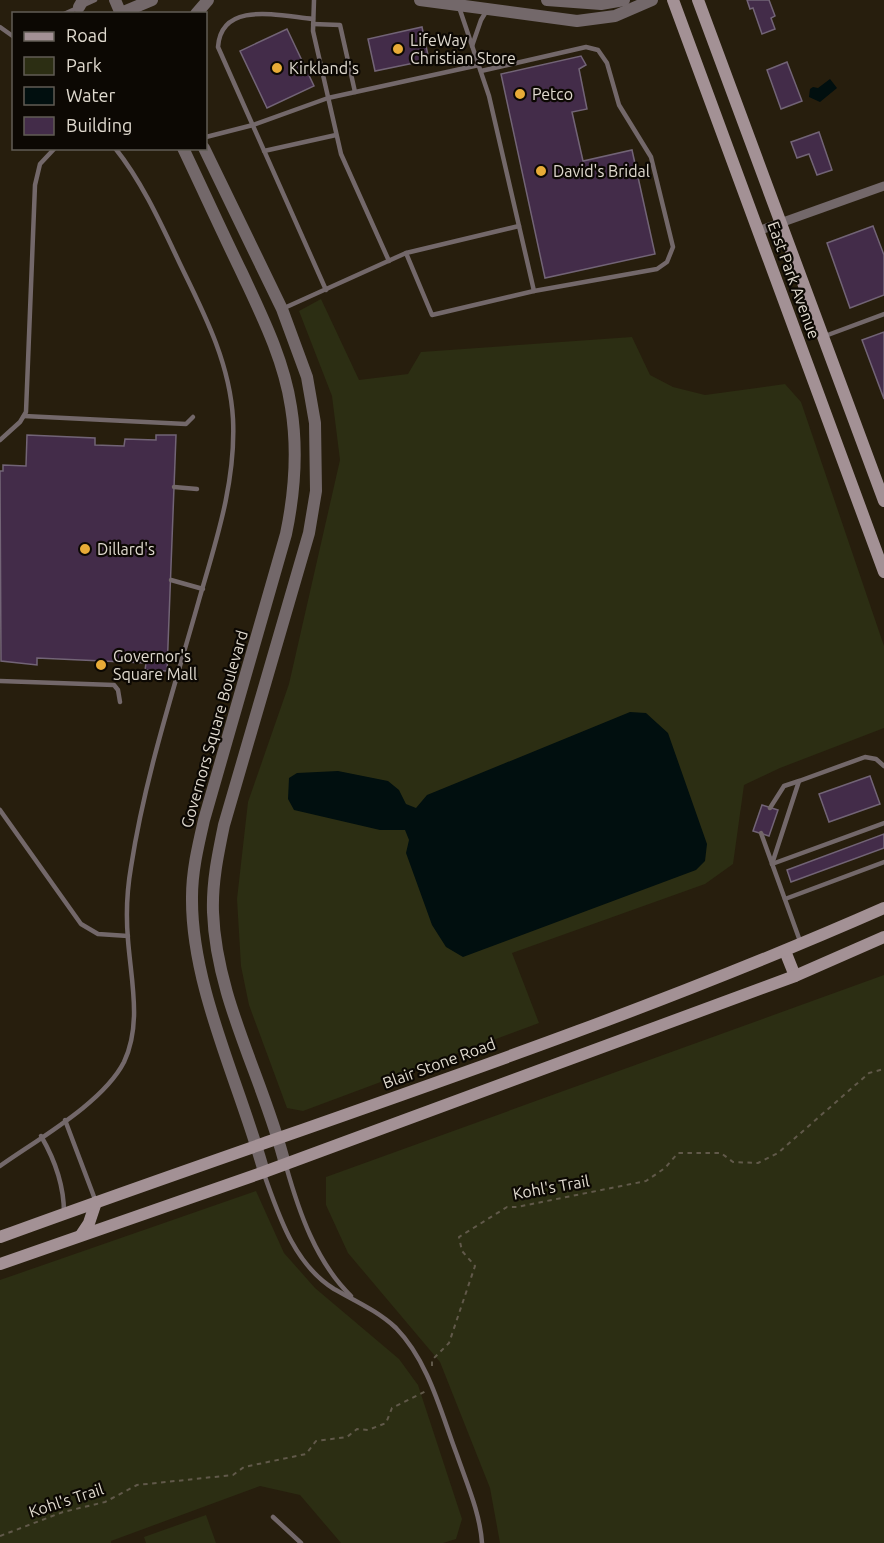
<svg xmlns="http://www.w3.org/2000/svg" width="884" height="1543" viewBox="0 0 884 1543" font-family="Ubuntu,sans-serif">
<rect width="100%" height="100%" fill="#271e0d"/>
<g fill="#2c2e13">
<polygon points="321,299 359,380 408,374 421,352 632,337 650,375 673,387 705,395 785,384 801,402 884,646 884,728 780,768 744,785 733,864 705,884 512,953 539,1023 303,1111 287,1108 249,1005 241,966 237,899 248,802 289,684 340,460 332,396 299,311"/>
<polygon points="884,975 884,1543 500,1543 490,1488 440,1362 348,1253 326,1205 326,1177"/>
<polygon points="256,1191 284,1253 315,1288 399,1359 418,1385 462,1519 456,1539 443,1543 341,1543 300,1495 260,1486 111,1541 111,1543 0,1543 0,1280"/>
<polygon points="206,1515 216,1543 146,1543 144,1537"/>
</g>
<g fill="#010f0f">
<polygon points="830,79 837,88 820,102 809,97 810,89 813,87 818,88"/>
<polygon points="630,712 646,713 668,733 707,844 705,861 696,870 463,957 446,947 432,925 406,853 409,840 405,830 380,830 294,810 288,799 289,778 297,773 338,771 388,781 399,790 406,804 416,808 427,795"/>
</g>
<g fill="#432c49" stroke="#726476" stroke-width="1.5">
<polygon points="747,0 769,0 775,16 771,18 775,29 762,34 753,8 750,9"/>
<polygon points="422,27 429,60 375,71 368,39"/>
<polygon points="287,29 314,86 267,108 240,51"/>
<polygon points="581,56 586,65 579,69 587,109 572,112 583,161 632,150 655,254 545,278 501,74"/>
<polygon points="787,62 802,101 781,109 767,70"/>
<polygon points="819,132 832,170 817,175 809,154 797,158 791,142"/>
<polygon points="873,226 884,255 884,295 850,308 827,243"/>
<polygon points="884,332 884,399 862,340"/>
<polygon points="27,435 95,438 95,445 124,446 125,439 156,440 156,435 176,435 167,671 145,670 146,663 37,658 37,665 1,661 0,471 3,471 3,465 26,466"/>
<polygon points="870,776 880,804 829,822 819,794"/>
<polygon points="762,805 778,810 769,836 753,831"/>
<polygon points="884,834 884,848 791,882 787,870"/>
</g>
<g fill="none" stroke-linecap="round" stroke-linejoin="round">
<g stroke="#61594a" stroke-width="2" stroke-dasharray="4.5 4.5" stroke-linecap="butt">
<polyline points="432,1366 432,1360 449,1343 475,1266 462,1251 459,1237 507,1207 517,1207 646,1181 665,1168 678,1153 721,1153 733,1162 758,1163 778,1153 869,1073 884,1069"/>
<polyline points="0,1536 63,1512 105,1502 137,1485 233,1475 244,1467 306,1454 316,1441 347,1437 357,1429 368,1430 386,1423 392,1408 426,1391"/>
</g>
<g stroke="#73686a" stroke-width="4.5">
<polyline points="314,0 313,31 341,154 389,261"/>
<polyline points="459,7 489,96 534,291"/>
<polyline points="64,14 95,0"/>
<path d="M313,19C280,16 221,0 218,47L326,290"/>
<polyline points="313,24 340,25 355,92"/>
<polyline points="0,27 14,37"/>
<polyline points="472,46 481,20 487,10"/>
<polyline points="206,137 253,125 328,98 479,65"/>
<polyline points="264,151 336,135"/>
<polyline points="406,253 432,315 534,291 657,269 667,262 673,247 651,157 619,105 607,63 598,50 586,47 481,71"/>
<polyline points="282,309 406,253 519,226"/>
<polyline points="825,336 884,314"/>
<polyline points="24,416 186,424 193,417"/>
<polyline points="0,440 20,422 26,412 35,185 40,164 55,148"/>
<polyline points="174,487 197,489"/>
<polyline points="171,580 203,589"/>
<polyline points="0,681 114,685 118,690 120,702"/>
<polyline points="770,808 784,786 799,781 865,757 876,759 884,766"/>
<polyline points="0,810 81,924 98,934 128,936"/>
<polyline points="761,833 800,941"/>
<polyline points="772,864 884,823"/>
<polyline points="772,864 799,781"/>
<polyline points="785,899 884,862"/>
<polyline points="65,1120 96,1202"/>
<path d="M41,1136C55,1160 64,1185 64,1213"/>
<path d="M0,1166C38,1139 103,1103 124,1062C142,1024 131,980 128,940C126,917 127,890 131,867C145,776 174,689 199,600C216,541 236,482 233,419C230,364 205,315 181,266C162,226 143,183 115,148"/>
<path d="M286,1166C299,1212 316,1262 351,1296"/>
<path d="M264,1174C279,1216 294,1264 334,1289C355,1301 378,1311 396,1328C429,1362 441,1413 457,1455C467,1484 480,1513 482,1543"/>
<polyline points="273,1517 301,1543"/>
</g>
<polyline stroke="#73686a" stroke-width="9" points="758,231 884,186"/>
<g stroke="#73686a" stroke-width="12">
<polyline points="115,0 121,14"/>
<polyline points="420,0 577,21 615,16 652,0"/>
<polyline points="547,0 601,4 624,0"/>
<polyline points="79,7 83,0"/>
<polyline points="121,13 152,0"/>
<polyline points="196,14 208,0"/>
<path d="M183,148C203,190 222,232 242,273C262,316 284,360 291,407C298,450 295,491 286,534L204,820C198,846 192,871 192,897C191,987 240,1084 264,1172"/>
<path d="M204,148L282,309L307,377L315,423L316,491L309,533L224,825C218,854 212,882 213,912C216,999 264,1080 285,1164"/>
</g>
<g stroke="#a39195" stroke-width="12">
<polyline points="673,0 884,572"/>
<polyline points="698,0 884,501"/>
<polyline points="785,951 795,976"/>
<polyline points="81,1235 89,1223 96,1202"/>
<path d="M0,1237C295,1129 596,1035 884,908"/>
<polyline points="0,1264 264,1172 795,976 884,937"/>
</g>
</g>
<g fill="#e8ab37" stroke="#0c0803" stroke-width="2">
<circle cx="398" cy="49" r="6"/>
<circle cx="277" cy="68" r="6"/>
<circle cx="520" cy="94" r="6"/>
<circle cx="541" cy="171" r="6"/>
<circle cx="85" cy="549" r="6"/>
<circle cx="101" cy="665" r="6"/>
</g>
<g text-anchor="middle" stroke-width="4.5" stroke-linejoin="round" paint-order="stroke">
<g font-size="16" fill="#e0dacf" stroke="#0c0803" text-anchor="start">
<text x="410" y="46">LifeWay<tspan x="410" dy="18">Christian Store</tspan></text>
<text x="289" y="74">Kirkland's</text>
<text x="532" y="100">Petco</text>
<text x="553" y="177">David's Bridal</text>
<text x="97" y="555">Dillard's</text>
<text x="113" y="662">Governor's<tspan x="113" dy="18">Square Mall</tspan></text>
</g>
<g font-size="16" fill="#e0dacf" stroke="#0c0803">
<text transform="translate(794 280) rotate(70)" y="6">East Park Avenue</text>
<text transform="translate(214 729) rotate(-74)" y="6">Governors Square Boulevard</text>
<text transform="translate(439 1063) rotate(-20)" y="6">Blair Stone Road</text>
<text transform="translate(551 1187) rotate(-10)" y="6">Kohl's Trail</text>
<text transform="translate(66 1500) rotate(-18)" y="6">Kohl's Trail</text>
</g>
</g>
<rect x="12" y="12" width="195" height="138" fill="#0c0803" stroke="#615c55" stroke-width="1.5"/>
<rect x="24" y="32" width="30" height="9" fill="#a39195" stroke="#615c55" stroke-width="1.5"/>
<text x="66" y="42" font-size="18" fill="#e0dacf">Road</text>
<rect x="24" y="57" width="30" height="18" fill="#2c2e13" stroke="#615c55" stroke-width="1.5"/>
<text x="66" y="72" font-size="18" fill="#e0dacf">Park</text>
<rect x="24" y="87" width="30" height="18" fill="#010f0f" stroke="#615c55" stroke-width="1.5"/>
<text x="66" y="102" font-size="18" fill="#e0dacf">Water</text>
<rect x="24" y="117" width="30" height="18" fill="#432c49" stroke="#615c55" stroke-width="1.5"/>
<text x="66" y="132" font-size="18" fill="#e0dacf">Building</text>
</svg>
